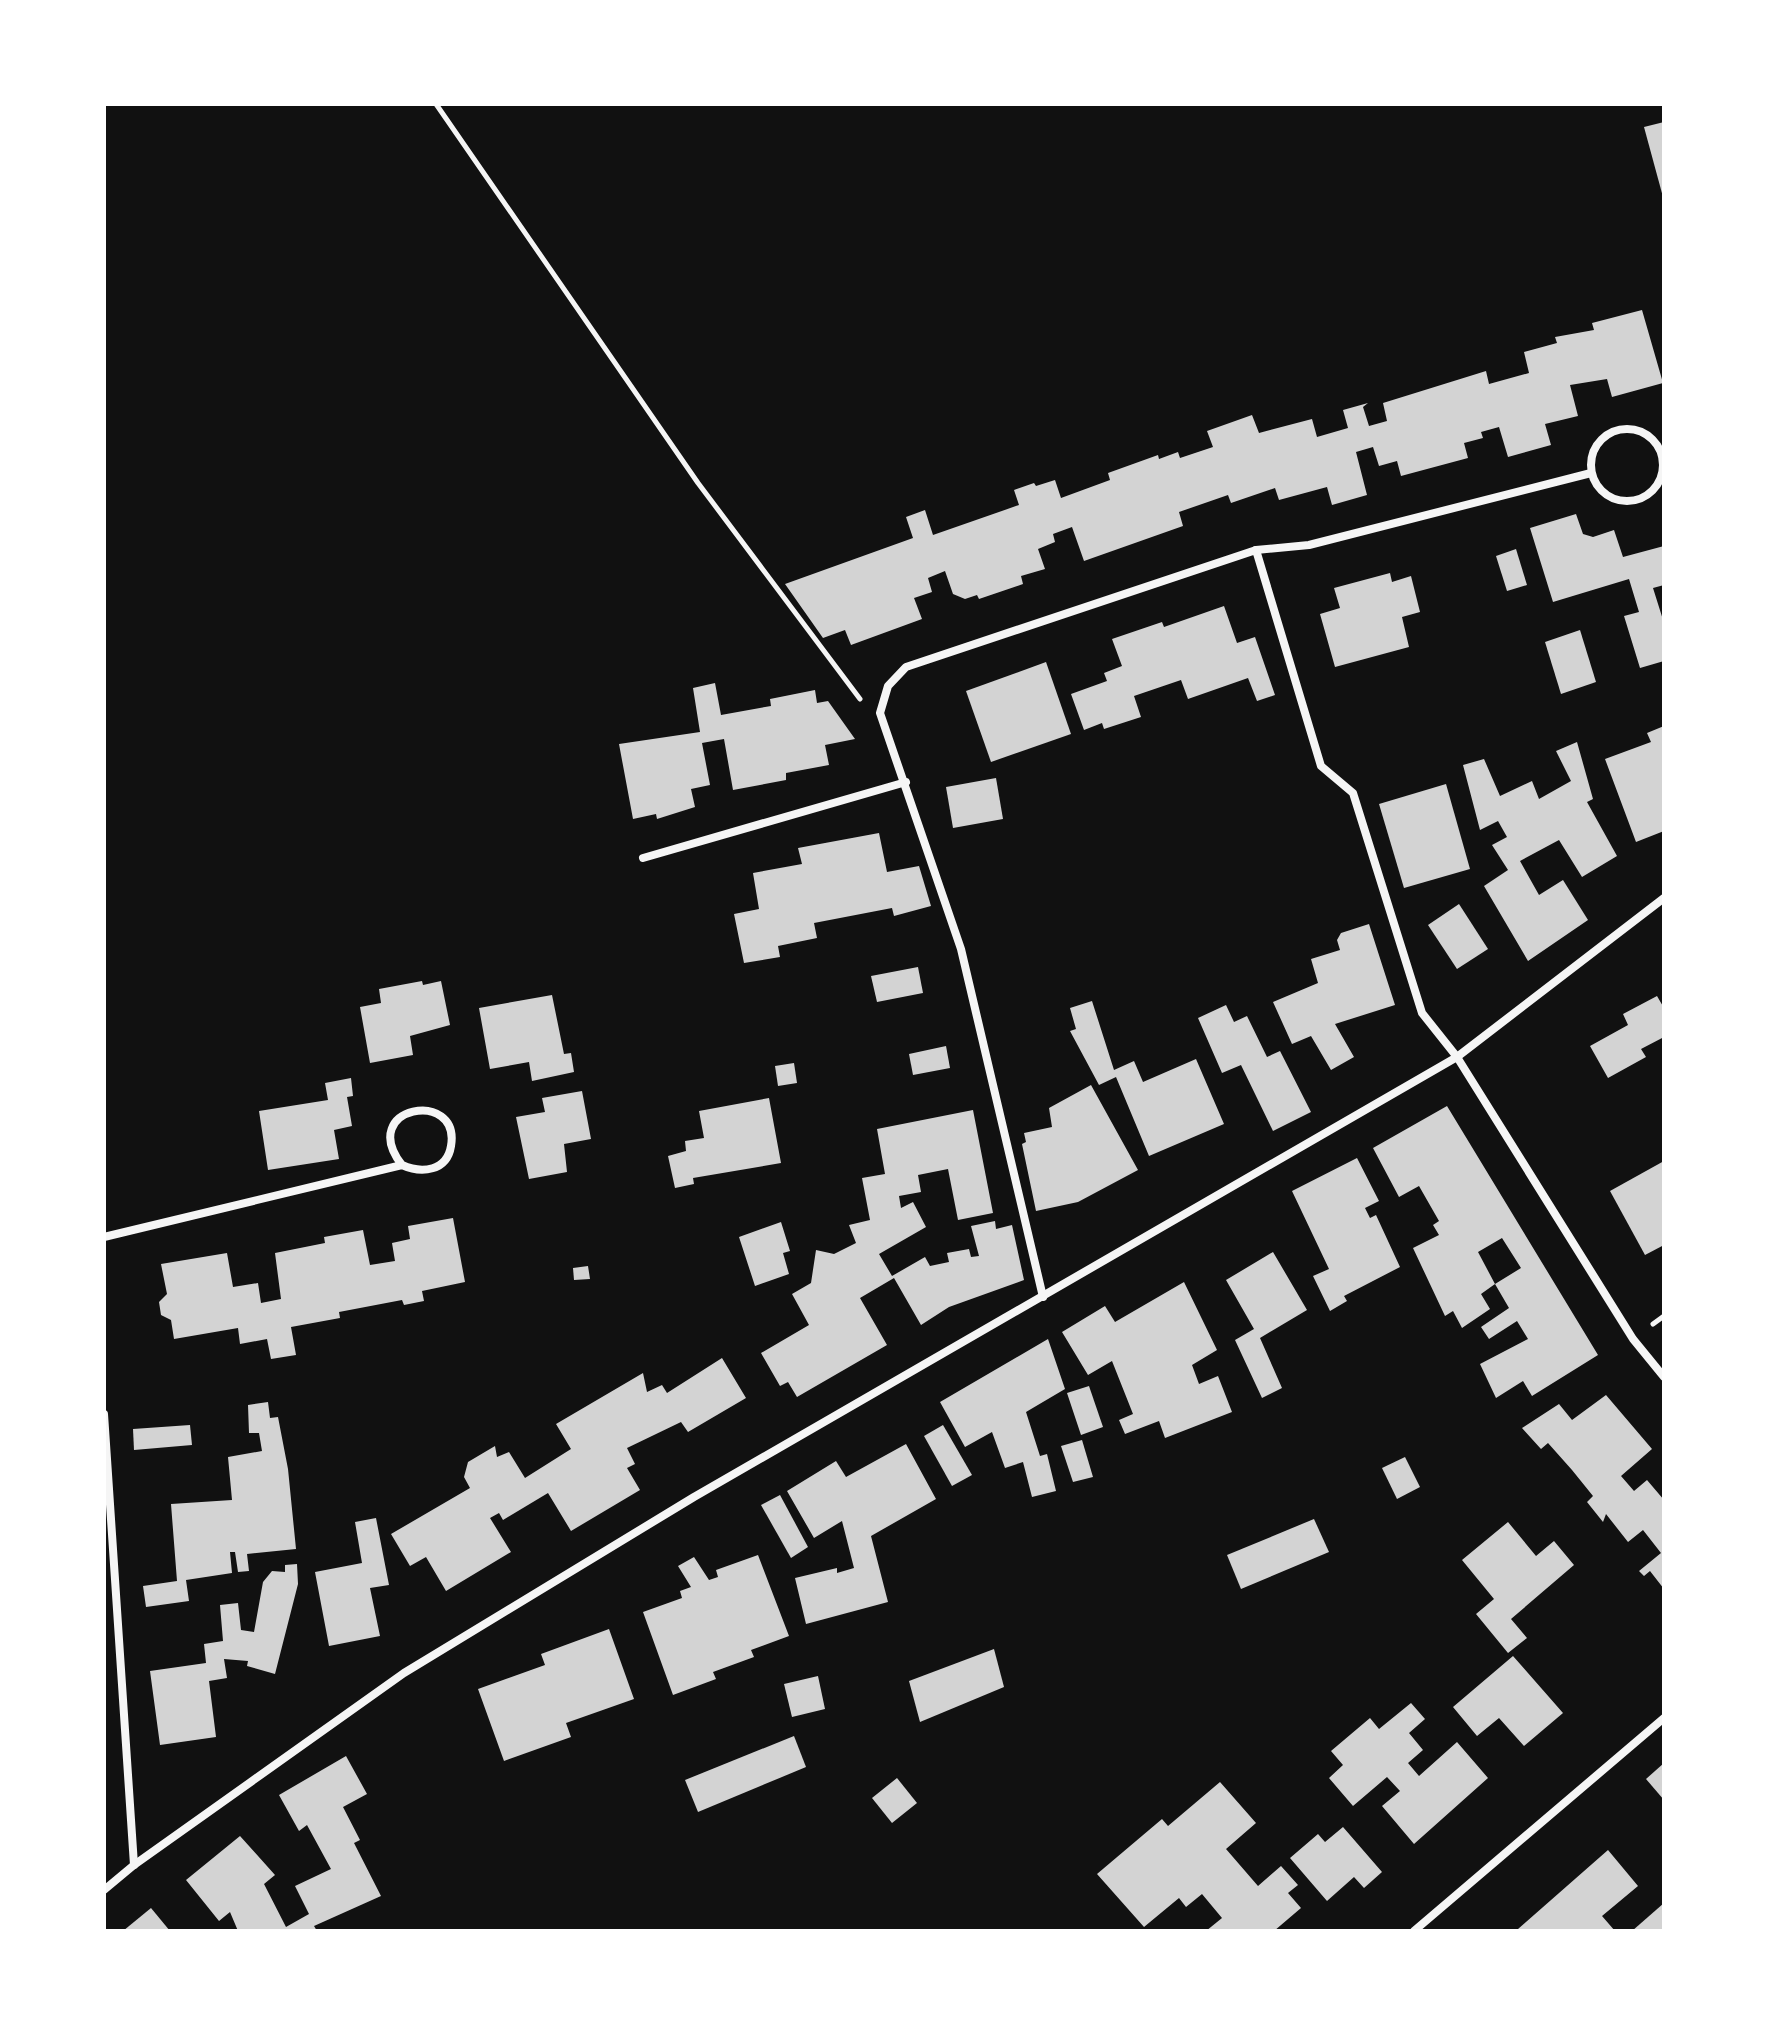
<svg xmlns="http://www.w3.org/2000/svg" width="1768" height="2035" viewBox="0 0 1768 2035" font-family="'PT Serif',serif">
<rect width="100%" height="100%" fill="#111"/>
<g fill="#d3d3d3" fill-rule="evenodd">
<polygon points="1664,122 1664,197 1663,197 1644,127"/>
<polygon points="1642,310 1663,383 1612,397 1607,379 1570,385 1578,416 1545,424 1551,445 1508,457 1499,427 1481,432 1483,438 1464,443 1468,458 1401,476 1397,461 1379,466 1373,447 1356,452 1367,495 1332,505 1327,487 1279,500 1275,488 1231,503 1228,495 1179,512 1183,526 1084,561 1072,527 1053,534 1055,542 1038,549 1045,569 1021,576 1023,584 979,599 977,595 965,599 953,594 945,571 928,578 932,592 914,598 922,619 851,645 845,630 823,638 785,584 913,538 906,517 925,510 933,535 1019,505 1014,490 1034,483 1036,486 1055,480 1061,498 1110,480 1108,473 1158,455 1159,459 1178,452 1180,458 1213,447 1207,431 1252,415 1259,433 1312,419 1317,437 1348,428 1343,410 1368,403 1363,407 1369,426 1387,421 1383,403 1486,371 1489,384 1529,373 1524,352 1557,343 1555,337 1594,330 1592,323"/>
<polygon points="1576,514 1583,534 1593,537 1614,530 1623,557 1664,546 1664,585 1653,588 1664,623 1664,661 1640,668 1624,616 1639,612 1629,579 1553,602 1530,528"/>
<polygon points="1516,549 1527,585 1507,591 1496,556"/>
<polygon points="1390,573 1392,582 1411,576 1420,612 1402,617 1409,647 1335,667 1320,614 1340,608 1334,588"/>
<polygon points="1224,606 1237,643 1255,637 1275,695 1257,701 1248,678 1188,699 1181,680 1134,696 1141,717 1104,729 1102,723 1084,730 1071,694 1107,681 1104,673 1122,666 1112,639 1162,622 1164,627"/>
<polygon points="1580,630 1596,682 1561,694 1545,642"/>
<polygon points="1046,662 1071,734 991,762 966,691"/>
<polygon points="715,683 721,715 771,706 770,699 815,690 817,703 828,701 855,739 825,745 829,765 786,773 786,780 733,790 724,739 702,743 710,785 691,789 695,807 657,819 656,814 633,819 619,744 700,732 693,688"/>
<polygon points="1664,726 1664,831 1636,842 1605,759 1651,742 1647,733"/>
<polygon points="1577,742 1593,799 1587,802 1617,856 1582,877 1559,840 1520,861 1539,895 1563,880 1588,920 1528,961 1484,886 1508,870 1492,845 1507,837 1498,821 1480,830 1463,765 1484,759 1500,796 1532,781 1539,799 1571,781 1556,751"/>
<polygon points="996,778 1003,819 953,828 946,787"/>
<polygon points="1446,784 1470,869 1404,888 1379,804"/>
<polygon points="879,833 887,872 919,866 931,906 894,916 892,908 814,923 817,938 778,946 780,957 744,963 734,914 759,909 753,873 802,864 798,848"/>
<polygon points="1459,904 1488,949 1457,969 1428,925"/>
<polygon points="1369,924 1395,1005 1335,1024 1354,1057 1331,1070 1311,1036 1292,1044 1273,1002 1318,983 1311,959 1340,950 1337,940 1341,933"/>
<polygon points="918,967 923,993 877,1002 871,976"/>
<polygon points="422,981 423,985 441,981 450,1025 410,1036 413,1055 370,1063 360,1007 381,1003 379,989"/>
<polygon points="552,995 564,1054 571,1053 574,1072 532,1081 529,1062 490,1069 479,1008"/>
<polygon points="1657,996 1664,1008 1664,1037 1641,1049 1646,1057 1608,1078 1590,1046 1628,1025 1623,1014"/>
<polygon points="1092,1001 1114,1070 1134,1061 1143,1082 1196,1059 1224,1124 1149,1156 1116,1077 1099,1085 1070,1031 1076,1029 1070,1008"/>
<polygon points="1226,1005 1234,1022 1247,1016 1267,1057 1280,1051 1311,1112 1273,1131 1241,1065 1222,1073 1198,1018"/>
<polygon points="946,1046 950,1068 913,1075 909,1054"/>
<polygon points="794,1063 797,1083 778,1086 775,1066"/>
<polygon points="351,1078 353,1096 347,1097 352,1126 334,1130 339,1159 268,1170 259,1111 328,1100 325,1083"/>
<polygon points="1091,1085 1138,1170 1078,1202 1036,1211 1022,1144 1026,1142 1024,1133 1052,1127 1049,1108"/>
<polygon points="582,1091 591,1139 564,1144 567,1172 529,1179 516,1117 545,1112 542,1098"/>
<polygon points="769,1098 781,1163 693,1178 694,1184 675,1188 668,1156 686,1151 685,1141 704,1138 699,1111"/>
<path d="M1447,1106L1598,1355L1532,1396L1523,1381L1496,1398L1480,1364L1528,1339L1517,1321L1489,1339L1481,1327L1509,1308L1495,1284L1481,1294L1490,1309L1462,1328L1453,1311L1445,1316L1413,1248L1439,1235L1433,1225L1439,1221L1419,1186L1399,1197L1373,1148ZM1502,1238L1521,1268L1495,1284L1478,1252Z"/>
<polygon points="973,1110 993,1213 958,1220 948,1169 918,1175 921,1192 899,1196 901,1208 913,1202 926,1227 879,1254 892,1276 925,1257 930,1266 949,1262 947,1253 969,1249 971,1257 979,1256 971,1226 995,1221 996,1229 1012,1225 1024,1280 949,1307 921,1325 894,1278 860,1298 887,1345 797,1397 788,1382 780,1386 761,1353 809,1325 792,1294 811,1283 816,1250 834,1254 856,1243 849,1225 870,1220 862,1178 885,1174 877,1129"/>
<polygon points="1357,1158 1379,1201 1365,1208 1370,1218 1376,1215 1400,1267 1344,1296 1347,1301 1330,1311 1313,1276 1329,1269 1292,1191"/>
<polygon points="1664,1161 1664,1245 1645,1255 1610,1191"/>
<polygon points="453,1218 465,1282 422,1291 424,1301 404,1305 402,1300 339,1312 340,1318 291,1327 296,1355 271,1359 267,1339 240,1344 238,1328 174,1339 171,1320 161,1315 159,1302 167,1294 161,1264 227,1253 233,1287 258,1283 261,1303 281,1299 275,1253 325,1243 324,1237 363,1230 370,1265 395,1261 392,1243 410,1239 408,1226"/>
<polygon points="781,1222 790,1251 783,1253 789,1274 755,1286 739,1237"/>
<polygon points="1273,1252 1307,1310 1260,1338 1282,1388 1262,1398 1235,1340 1254,1329 1226,1280"/>
<polygon points="588,1266 590,1279 574,1280 573,1268"/>
<polygon points="1184,1282 1217,1350 1192,1365 1199,1384 1218,1376 1232,1412 1165,1438 1159,1421 1125,1434 1119,1420 1133,1414 1112,1361 1088,1375 1062,1332 1105,1306 1115,1322"/>
<polygon points="1048,1339 1065,1389 1026,1412 1040,1456 1047,1454 1056,1491 1032,1497 1023,1462 1005,1468 992,1432 965,1447 940,1402"/>
<polygon points="722,1358 746,1398 688,1432 681,1422 627,1448 635,1464 627,1468 640,1490 571,1531 548,1493 503,1520 499,1513 490,1518 511,1552 446,1591 426,1557 410,1566 391,1534 470,1488 464,1477 468,1462 495,1446 497,1457 509,1452 525,1478 571,1449 556,1424 643,1373 647,1392 662,1385 667,1393"/>
<polygon points="1089,1386 1103,1427 1081,1435 1067,1393"/>
<polygon points="1606,1395 1652,1449 1621,1476 1634,1491 1647,1480 1664,1500 1664,1589 1650,1571 1644,1576 1639,1571 1661,1553 1643,1530 1628,1542 1606,1514 1603,1522 1587,1502 1593,1496 1572,1470 1548,1443 1541,1449 1522,1428 1559,1404 1572,1420"/>
<polygon points="268,1402 270,1418 278,1417 288,1469 296,1549 247,1554 249,1571 238,1572 235,1552 230,1552 232,1573 186,1580 189,1601 146,1607 143,1586 177,1581 171,1504 232,1500 228,1457 262,1451 259,1433 249,1433 248,1405"/>
<polygon points="190,1425 192,1445 134,1450 133,1429"/>
<polygon points="943,1425 972,1475 952,1486 924,1436"/>
<polygon points="1082,1440 1093,1477 1073,1482 1061,1446"/>
<polygon points="906,1444 936,1499 871,1536 888,1602 806,1624 795,1578 837,1568 837,1573 854,1568 842,1521 814,1538 787,1491 836,1461 846,1477"/>
<polygon points="1405,1457 1420,1487 1397,1499 1382,1468"/>
<polygon points="780,1495 808,1547 791,1558 761,1505"/>
<polygon points="376,1518 389,1585 370,1588 380,1636 329,1646 315,1572 362,1563 355,1522"/>
<polygon points="1314,1519 1329,1552 1241,1589 1227,1555"/>
<polygon points="1508,1522 1536,1556 1554,1541 1574,1565 1511,1619 1527,1638 1508,1653 1476,1614 1494,1599 1462,1560"/>
<polygon points="758,1555 789,1636 751,1650 754,1657 713,1672 716,1679 673,1695 643,1612 682,1598 680,1591 691,1587 678,1566 694,1557 709,1580 718,1577 716,1570"/>
<polygon points="297,1564 298,1584 275,1674 247,1666 248,1661 224,1659 227,1678 209,1681 216,1737 160,1745 150,1671 206,1663 204,1644 223,1641 220,1605 238,1603 241,1630 254,1632 263,1582 272,1571 285,1572 285,1565"/>
<polygon points="609,1629 634,1699 566,1723 571,1737 504,1761 478,1689 545,1665 541,1654"/>
<polygon points="994,1649 1004,1687 920,1722 909,1681"/>
<polygon points="1513,1656 1563,1713 1524,1746 1499,1718 1477,1736 1453,1707"/>
<polygon points="818,1676 825,1709 792,1717 784,1684"/>
<polygon points="1411,1703 1425,1719 1409,1733 1423,1750 1408,1763 1419,1776 1457,1742 1488,1778 1414,1844 1382,1806 1400,1791 1387,1777 1353,1806 1329,1778 1343,1765 1331,1751 1370,1718 1379,1729"/>
<polygon points="794,1736 806,1767 698,1812 685,1780"/>
<polygon points="346,1756 367,1794 343,1807 360,1840 354,1843 381,1896 314,1926 317,1931 238,1931 230,1912 219,1921 186,1880 240,1836 275,1875 264,1884 286,1927 309,1914 295,1886 331,1869 307,1825 299,1831 279,1795"/>
<polygon points="1664,1763 1664,1800 1646,1779"/>
<polygon points="897,1778 917,1803 892,1823 872,1798"/>
<polygon points="1220,1782 1256,1823 1226,1849 1258,1886 1281,1866 1298,1885 1288,1893 1301,1908 1274,1931 1206,1931 1222,1918 1202,1894 1186,1907 1179,1898 1144,1927 1097,1874 1162,1819 1168,1826"/>
<polygon points="1343,1827 1382,1872 1364,1888 1354,1877 1327,1901 1290,1858 1318,1834 1325,1842"/>
<polygon points="1608,1850 1638,1886 1602,1916 1615,1931 1520,1931 1518,1929"/>
<polygon points="1664,1903 1664,1931 1632,1931"/>
<polygon points="151,1908 170,1931 123,1931"/>
</g>
<g fill="none" stroke-linecap="round" stroke-linejoin="round">
<g stroke="#f5f5f5" stroke-width="5">
<polyline points="436,104 698,483 860,699"/>
<polyline points="1653,1324 1664,1316"/>
</g>
<g stroke="#f5f5f5" stroke-width="8">
<circle cx="1627" cy="465" r="36"/>
<polyline points="1256,550 1309,545 1591,473"/>
<polyline points="643,858 906,782"/>
<path d="M104,1237L402,1165C422,1174 447,1171 451,1146C461,1088 356,1106 402,1165"/>
<polyline points="1043,1297 961,949 880,713 888,686 906,667 1256,550 1321,766 1353,793 1422,1013 1457,1057 1633,1339 1664,1377"/>
<polyline points="104,1414 134,1865"/>
<polyline points="104,1890 134,1865 404,1673 694,1497 1457,1057 1664,898"/>
<polyline points="1414,1931 1664,1718"/>
</g>
</g>
<rect width="1768" height="2035" fill="none" stroke="#ffffff" stroke-width="212"/>
</svg>
